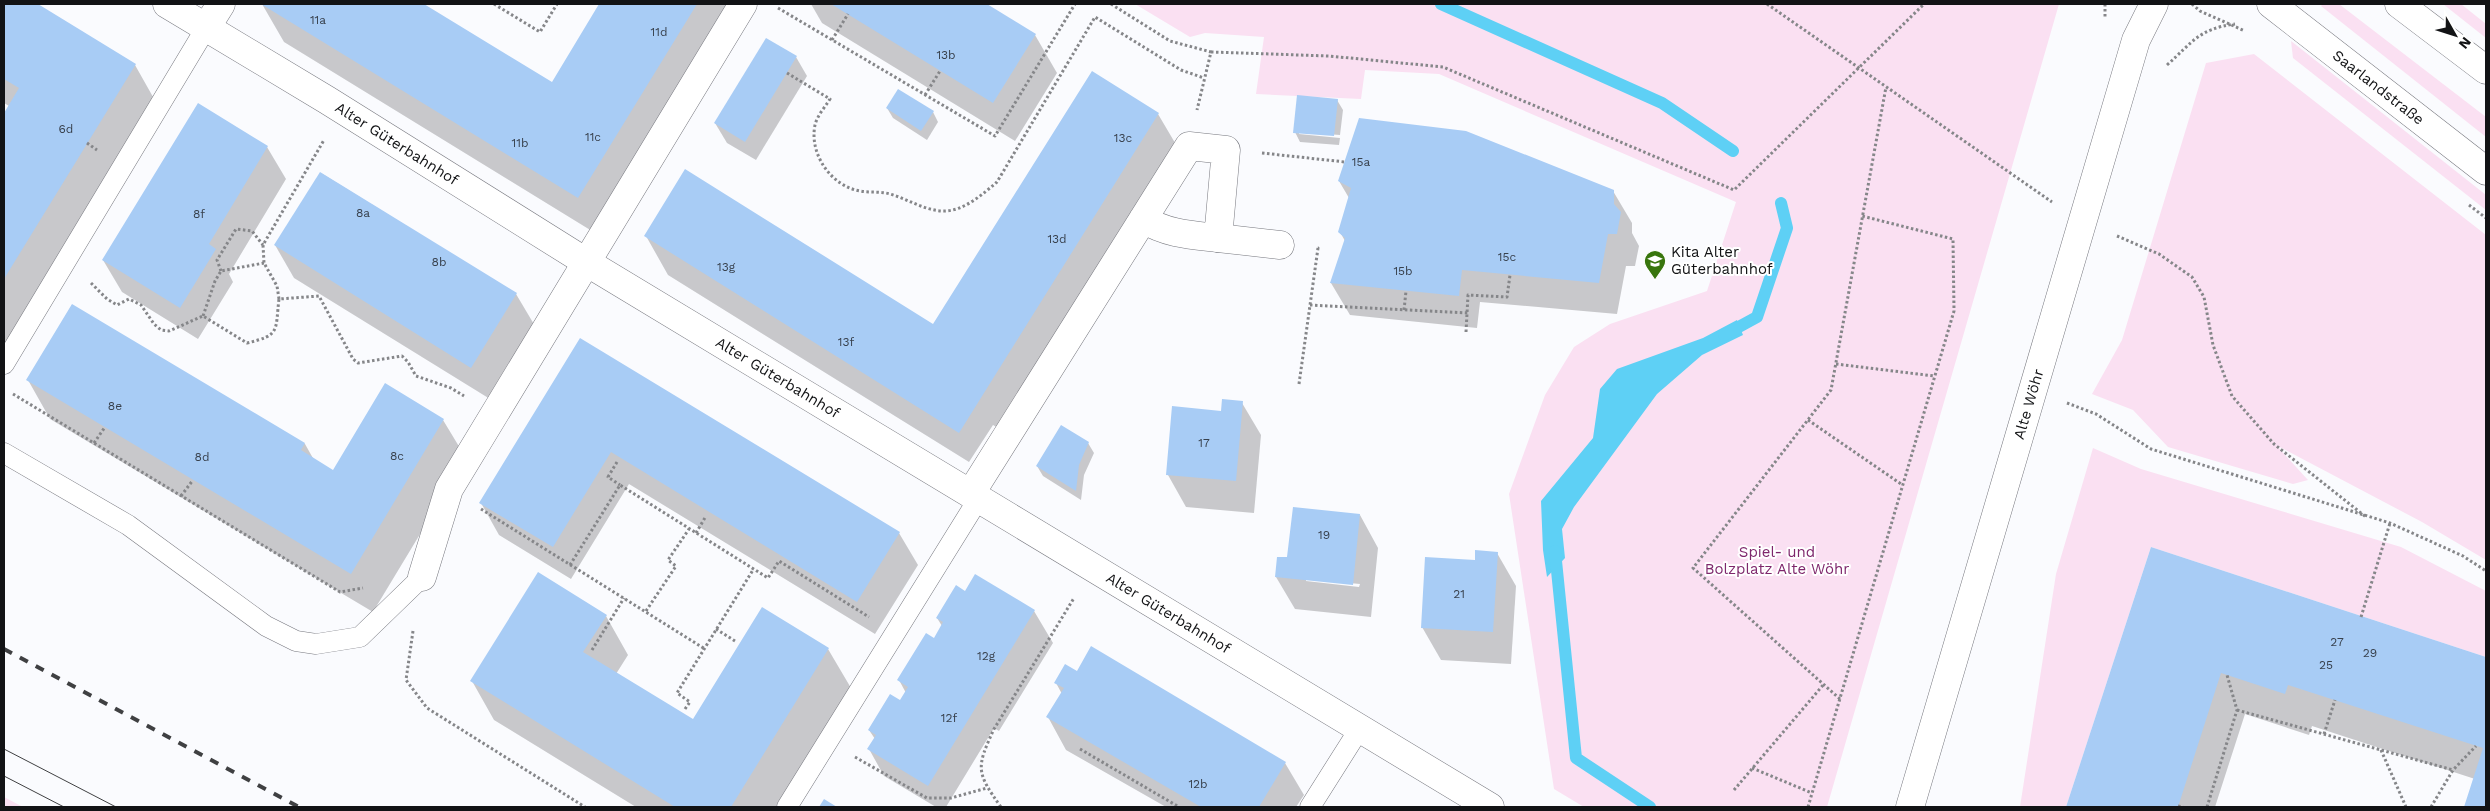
<svg xmlns="http://www.w3.org/2000/svg" width="2490" height="811" viewBox="0 0 2490 811" font-family="'Work Sans',sans-serif">
<rect width="100%" height="100%" fill="#fafbfe"/>
<g fill="#fae0f2">
<polygon points="1135,4 2059,4 1827,807 1584,807 1554,789 1509,494 1545,395 1574,347 1610,324 1707,291 1736,202 1439,74 1365,70 1361,99 1256,94 1264,37 1205,33 1190,37"/>
<polygon points="2323,4 2339,4 2486,117 2486,137 2321,6"/>
<polygon points="2443,4 2461,4 2486,24 2486,38"/>
<polygon points="2291,41 2486,195 2486,210 2293,58"/>
<polygon points="2254,54 2486,235 2486,560 2422,522 2276,445 2308,480 2293,484 2168,447 2133,410 2092,394 2122,340 2206,63"/>
<polygon points="2093,448 2141,469 2401,547 2486,591 2486,657 2151,547 2066,807 2020,807 2056,574"/>
<polygon points="4,797 23,807 4,807"/>
</g>
<polygon fill="#5ed0f5" points="1737,320 1743,335 1702,355 1657,394 1574,507 1562,529 1565,558 1547,577 1543,550 1541,501 1593,438 1600,389 1617,369 1703,338"/>
<g fill="#0003" fill-rule="evenodd">
<polygon points="4,4 35,4 135,65 157,104 4,354 4,115 9,106 4,103"/>
<polygon points="262,4 422,4 552,84 601,4 742,4 600,236 284,42"/>
<polygon points="811,4 984,4 1035,35 1057,73 1015,141 822,23"/>
<polygon points="796,57 807,76 756,160 727,143 715,123"/>
<polygon points="1093,73 1158,114 1181,153 1005,432 993,425 969,462 668,275 646,236 933,326"/>
<polygon points="1337,100 1343,110 1340,135 1299,132 1299,134 1340,138 1339,145 1300,142 1295,132"/>
<polygon points="199,105 267,147 286,179 229,274 233,282 198,339 122,292 103,260"/>
<polygon points="887,108 933,112 938,122 927,140 893,118"/>
<polygon points="321,173 516,294 535,326 490,399 294,278 275,245"/>
<polygon points="1339,181 1613,191 1632,223 1632,233 1639,246 1635,266 1626,266 1617,314 1480,302 1477,328 1350,315 1331,283 1345,241 1340,232 1349,198"/>
<polygon points="72,305 305,444 314,460 334,472 443,420 466,458 373,612 50,419 28,380"/>
<polygon points="580,340 899,533 918,565 875,634 629,484 571,579 499,535 481,503"/>
<polygon points="1242,403 1261,435 1254,513 1186,507 1168,475 1222,412"/>
<polygon points="1088,443 1094,453 1084,475 1081,500 1043,476 1037,466"/>
<path d="M1360,515L1378,548L1371,617L1295,609L1276,577L1288,558ZM1306,579L1360,584L1359,587L1306,581Z"/>
<polygon points="2151,549 2486,658 2486,807 2466,807 2475,779 2312,726 2309,735 2245,714 2215,807 2067,807"/>
<polygon points="1497,553 1516,586 1511,664 1441,660 1422,627 1476,561"/>
<polygon points="965,593 1034,611 1053,643 999,731 994,728 946,807 936,807 884,776 869,749 875,739 869,730 900,702 906,693 899,680 935,640 942,626 937,618"/>
<polygon points="606,616 628,655 616,674 693,721 828,649 851,688 776,807 636,807 494,720 472,681"/>
<polygon points="1077,673 1285,763 1304,795 1296,807 1166,807 1066,750 1048,717 1062,694 1056,683"/>
</g>
<g fill="none" stroke-linecap="round" stroke-linejoin="round">
<g stroke="#5ed0f5" stroke-width="12">
<polyline points="1441,4 1662,103 1733,151"/>
<polyline points="1724,335 1757,317 1787,228 1781,203"/>
<polyline points="1555,551 1576,758 1650,807"/>
</g>
</g>
<g fill="#a8ccf5">
<polygon points="4,4 38,4 136,64 4,279 4,113 19,88 4,79"/>
<polygon points="261,4 424,4 552,82 599,4 697,4 578,198"/>
<polygon points="831,4 987,4 1036,34 993,103"/>
<polygon points="766,38 797,56 745,142 714,123"/>
<polygon points="1092,71 1159,113 959,433 644,236 685,169 933,324"/>
<polygon points="898,89 934,111 921,131 886,108"/>
<polygon points="1297,95 1338,99 1334,136 1293,133"/>
<polygon points="198,103 268,146 209,244 216,249 180,308 102,260"/>
<polygon points="1359,118 1466,131 1614,190 1614,204 1621,212 1617,234 1608,234 1599,283 1462,270 1459,296 1330,283 1345,238 1338,232 1351,188 1338,181"/>
<polygon points="320,172 517,293 471,368 274,245"/>
<polygon points="72,304 305,443 301,450 333,470 385,383 444,419 351,574 26,380"/>
<polygon points="580,338 900,532 857,602 611,452 553,547 479,503"/>
<polygon points="1222,399 1243,401 1236,481 1166,475 1172,406 1221,411"/>
<polygon points="1061,425 1089,442 1079,465 1076,491 1036,466"/>
<polygon points="1293,507 1360,514 1353,585 1275,577 1277,557 1287,557"/>
<polygon points="2151,547 2486,657 2486,807 2464,807 2483,748 2288,685 2285,694 2221,673 2178,807 2066,807"/>
<polygon points="1475,550 1498,552 1493,632 1421,628 1425,557 1475,560"/>
<polygon points="538,572 607,615 583,652 693,719 762,607 829,648 731,807 675,807 470,681"/>
<polygon points="975,574 1035,610 928,786 867,749 876,735 868,730 890,694 900,700 908,687 897,680 926,633 934,638 943,622 936,618 956,585 965,591"/>
<polygon points="1091,646 1286,762 1259,807 1201,807 1046,717 1064,688 1054,683 1065,664 1077,671"/>
<polygon points="824,799 837,807 819,807"/>
</g>
<g fill="none" stroke-linecap="round" stroke-linejoin="round">
<g stroke="#77787f" stroke-width="21">
<g id="lane">
<polyline points="4,364 206,28"/>
<polyline points="4,453 128,525 266,626 296,641 316,644 360,637 422,577"/>
<polyline points="787,807 979,498"/>
<polyline points="1310,807 1360,728"/>
</g>
</g>
<g stroke="#77787f" stroke-width="29">
<g id="street">
<path id="s1" d="M167,4L327,100L586,262L1490,807"/>
<polyline points="206,28 221,4"/>
<polyline points="1218,238 1280,245"/>
<path d="M971,493L1189,146L1226,150L1218,238C1191,235 1167,234 1143,219"/>
<polyline points="422,577 449,489 743,4"/>
</g>
</g>
<g stroke="#77787f" stroke-width="29">
<g id="secondary">
<path id="s2" d="M2271,4L2486,171"/>
<polyline points="2399,4 2486,70"/>
<path id="s3" d="M1910,807L2136,40L2154,4"/>
</g>
</g>
<g stroke="#858689" stroke-width="3" stroke-dasharray="2.5 2.5" stroke-linecap="butt">
<polyline points="494,4 540,32 557,4"/>
<polyline points="1111,4 1170,41 1211,52 1197,110"/>
<polyline points="1767,4 2052,202"/>
<polyline points="2105,4 2105,18"/>
<polyline points="2192,4 2200,11 2245,31"/>
<polyline points="778,8 995,136 1075,4"/>
<polyline points="832,40 848,14"/>
<polyline points="1211,52 1329,56 1443,67 1734,190 1924,4"/>
<path d="M2167,65C2193,42 2198,29 2235,24"/>
<path d="M787,73L830,99C825,107 817,116 815,125C809,154 831,186 860,191C870,193 880,191 890,194C908,199 925,211 944,211C964,211 983,194 997,182L1095,17L1181,70L1204,78"/>
<polyline points="925,95 940,71"/>
<polyline points="87,143 97,150"/>
<polyline points="1262,153 1345,162"/>
<polyline points="2469,205 2486,218"/>
<polyline points="2117,236 2159,254 2192,277 2204,297 2213,345 2232,396 2274,444 2366,517"/>
<polyline points="221,271 217,260 236,229 252,231 263,245"/>
<path d="M91,283L107,299L117,305L129,299L141,305L154,324L161,330L169,331L203,316L247,343C281,335 275,331 279,299L319,296L353,359L358,363L402,356L408,362L416,376L451,388L464,396"/>
<polyline points="279,299 277,286 264,263 263,245 324,140"/>
<polyline points="1310,305 1468,313"/>
<polyline points="1404,310 1406,291"/>
<polyline points="203,316 215,281 221,271 264,263"/>
<polyline points="1466,332 1468,295 1507,297 1510,275"/>
<polyline points="1836,364 1934,376"/>
<polyline points="1299,384 1318,248 1316,248"/>
<polyline points="13,394 340,592 363,588"/>
<polyline points="2067,403 2096,414 2151,449 2390,523 2463,556 2486,571"/>
<polyline points="1808,420 1901,484"/>
<polyline points="94,443 105,427"/>
<polyline points="617,462 608,477 620,485"/>
<polyline points="181,496 193,480"/>
<polyline points="481,509 705,649"/>
<polyline points="696,533 706,516"/>
<polyline points="570,565 620,485 768,578 779,561 869,617"/>
<polyline points="646,611 676,566 668,560 689,529"/>
<polyline points="2361,617 2390,523"/>
<polyline points="716,629 735,641"/>
<polyline points="413,631 406,680 427,708 585,807"/>
<polyline points="592,650 624,598"/>
<polyline points="1840,699 1693,568 1831,390 1886,87"/>
<polyline points="685,709 690,702 677,693 753,570"/>
<polyline points="2237,710 2453,770"/>
<polyline points="2324,734 2335,700"/>
<polyline points="1080,749 1179,807"/>
<polyline points="2381,750 2406,807"/>
<polyline points="855,757 927,798 951,798 987,788"/>
<polyline points="1752,768 1812,793"/>
<polyline points="1734,790 1824,684"/>
<polyline points="2178,806 2183,807"/>
<path d="M1001,807C976,772 976,768 994,729L1074,598"/>
<polyline points="1808,807 1954,311 1953,239 1862,216"/>
<polyline points="2207,807 2237,710 2227,675"/>
<polyline points="2431,807 2453,770 2476,746"/>
</g>
<use href="#lane" stroke="#fff" stroke-width="20"/>
<use href="#street" stroke="#fff" stroke-width="28"/>
<use href="#secondary" stroke="#fff" stroke-width="28"/>
<g stroke="#3f4042" stroke-width="1">
<polyline points="4,749 116,807"/>
<polyline points="4,776 64,807"/>
</g>
<polyline stroke="#3f4042" stroke-width="4" stroke-dasharray="9 9" stroke-linecap="butt" points="4,649 299,807"/>
</g>
<defs>
<g id="school-pin" transform="scale(1.125)"><path d="M0 17L-7.5 6A9.5 9.5 0 1 1 7.5 6Z" fill="#38750d" stroke="#fff"/><path d="M0-5L7-2L0 1L-7-2ZM-4 1L0 2.5L4 1V4Q0 6-4 4Z" fill="#fff"/></g>
</defs>
<g fill-rule="evenodd">
<use href="#school-pin" x="1655" y="261"/>
</g>
<g text-anchor="middle" stroke-width="4" stroke-linejoin="round" paint-order="stroke">
<g font-size="12" fill="#38414d">
<text x="318" y="24">11a</text>
<text x="659" y="36">11d</text>
<text x="946" y="59">13b</text>
<text x="66" y="133">6d</text>
<text x="593" y="141">11c</text>
<text x="1123" y="142">13c</text>
<text x="520" y="147">11b</text>
<text x="1361" y="166">15a</text>
<text x="363" y="217">8a</text>
<text x="199" y="218">8f</text>
<text x="1057" y="243">13d</text>
<text x="1507" y="261">15c</text>
<text x="439" y="266">8b</text>
<text x="726" y="271">13g</text>
<text x="1403" y="275">15b</text>
<text x="846" y="346">13f</text>
<text x="115" y="410">8e</text>
<text x="1204" y="447">17</text>
<text x="397" y="460">8c</text>
<text x="202" y="461">8d</text>
<text x="1324" y="539">19</text>
<text x="1459" y="598">21</text>
<text x="2337" y="646">27</text>
<text x="2370" y="657">29</text>
<text x="986" y="660">12g</text>
<text x="2326" y="669">25</text>
<text x="949" y="722">12f</text>
<text x="1198" y="788">12b</text>
</g>
<g font-size="15" fill="#121315" stroke="#fff">
<text dy="5" stroke="none"><textPath href="#s2" startOffset="136">Saarlandstraße</textPath></text>
<text dy="5" stroke="none"><textPath href="#s1" startOffset="269">Alter Güterbahnhof</textPath></text>
<text dy="5" stroke="none"><textPath href="#s1" startOffset="716">Alter Güterbahnhof</textPath></text>
<text dy="5" stroke="none"><textPath href="#s3" startOffset="420">Alte Wöhr</textPath></text>
<text dy="5" stroke="none"><textPath href="#s1" startOffset="1172">Alter Güterbahnhof</textPath></text>
</g>
<g font-size="15" fill="#121315" stroke="#fff" text-anchor="start">
<text x="1671" y="257">Kita Alter<tspan x="1671" dy="17">Güterbahnhof</tspan></text>
</g>
<g font-size="15" fill="#7e276c" stroke="#fff">
<text x="1777" y="557">Spiel- und<tspan x="1777" dy="17">Bolzplatz Alte Wöhr</tspan></text>
</g>
</g>
<rect width="2490" height="811" fill="none" stroke="#121315" stroke-width="10"/>
<g transform="translate(2455 35) rotate(129)" stroke="#ffffff" stroke-width="4" paint-order="stroke">
<path d="M0-4L9 19L0 12L-9 19Z" fill="#121315"/>
<text y="-8" font-size="14" font-weight="bold" text-anchor="middle" fill="#121315">N</text>
</g>
</svg>
